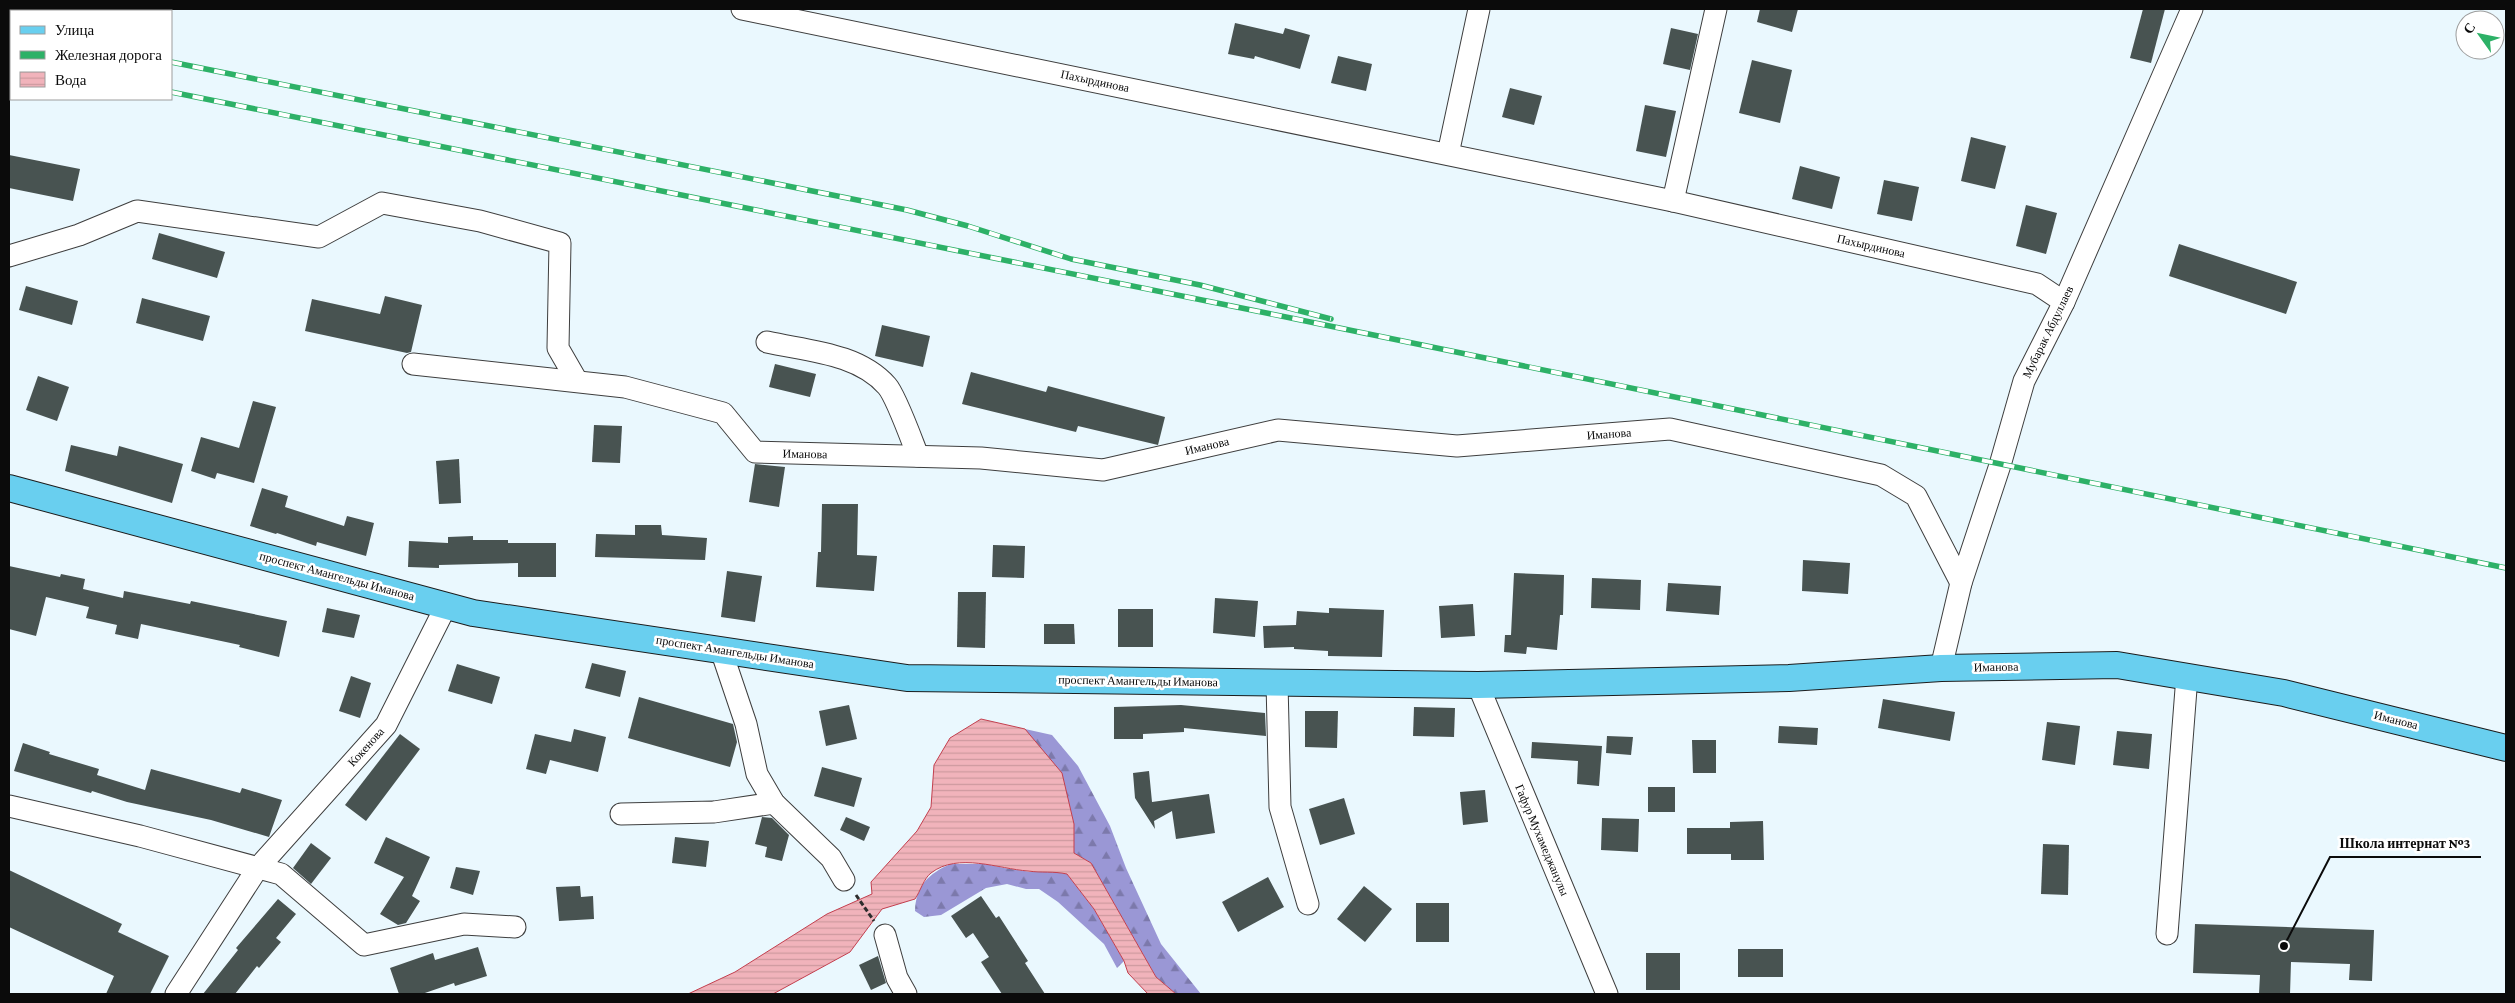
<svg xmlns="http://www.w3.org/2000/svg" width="2515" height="1003" viewBox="0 0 2515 1003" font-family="'Crimson Pro',serif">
<defs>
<pattern id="forest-firs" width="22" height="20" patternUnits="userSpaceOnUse" patternTransform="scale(1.25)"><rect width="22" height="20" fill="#9a97d5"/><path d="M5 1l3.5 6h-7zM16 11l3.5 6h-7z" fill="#7c79ab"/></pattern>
<pattern id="water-rules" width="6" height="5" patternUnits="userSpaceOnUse" patternTransform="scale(1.25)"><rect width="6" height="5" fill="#f1b3bb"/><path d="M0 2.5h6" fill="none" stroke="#cd999f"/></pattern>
</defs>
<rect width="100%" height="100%" fill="#eaf8fe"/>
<g fill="url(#forest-firs)">
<polygon points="1025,729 1052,735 1078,766 1110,826 1126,868 1161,944 1201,994 1176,994 1156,977 1091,863 1074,853 1074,824"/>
<path d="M950,864H986L1004,868L1031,872L1051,871L1067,874L1094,909L1124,961L1117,968L1104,944L1058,902L1039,889H1026L1007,884L986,888L941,915L924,917L915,911C916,885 929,874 950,864Z"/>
</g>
<path fill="url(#water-rules)" stroke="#c33f4e" d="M981,719L1025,729L1062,773L1074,824V853L1091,863L1156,977L1176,994H1148L1128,973L1124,961L1094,909L1067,874C1053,871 1042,873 1028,871C999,869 958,852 931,873C924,878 920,892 915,899L882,909L850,952L773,994H688L735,972L827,914L872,894L871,882L917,831L931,807L934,765L950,738Z"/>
<g fill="#485351">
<polygon points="1760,9 1798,9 1792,32 1757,22"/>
<polygon points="2143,9 2165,9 2151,63 2130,58"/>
<polygon points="1235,23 1283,34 1285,28 1310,35 1300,69 1255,56 1254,59 1228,54"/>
<polygon points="1671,28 1698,34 1690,70 1663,64"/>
<polygon points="1338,56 1372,64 1366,91 1331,83"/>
<polygon points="1752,60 1792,70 1780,123 1739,113"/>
<polygon points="1510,88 1542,96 1534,125 1502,117"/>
<polygon points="1645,105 1676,111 1666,157 1636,151"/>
<polygon points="1971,137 2006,146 1995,189 1961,181"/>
<polygon points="9,155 80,169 73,201 9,188"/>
<polygon points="1800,166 1840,177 1832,209 1792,199"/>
<polygon points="1884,180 1919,187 1912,221 1877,214"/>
<polygon points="2026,205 2057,213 2046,254 2016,246"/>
<polygon points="159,233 225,252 217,278 152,259"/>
<polygon points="2179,244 2297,282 2286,314 2169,276"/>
<polygon points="26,286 78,301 72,325 19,310"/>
<polygon points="385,296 422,305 411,352 407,353 305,331 312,299 380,314"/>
<polygon points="142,298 210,316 203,341 136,323"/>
<polygon points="882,325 930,336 923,367 875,356"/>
<polygon points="775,364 816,374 810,397 769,387"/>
<polygon points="971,372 1046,392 1048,386 1165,417 1158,445 1078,426 1076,432 962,404"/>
<polygon points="38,376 69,387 57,421 26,410"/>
<polygon points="253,401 276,407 254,483 217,473 215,479 191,471 201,437 239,448"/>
<polygon points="594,425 622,426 620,463 592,462"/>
<polygon points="71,445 117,456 119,446 183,464 172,503 65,471"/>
<polygon points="459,459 461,503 439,504 436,461"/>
<polygon points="755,464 785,467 779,507 749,502"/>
<polygon points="262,488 288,496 285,507 344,526 347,516 374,523 366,556 317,542 316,546 277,533 276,534 250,526"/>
<polygon points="822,504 858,504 857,555 877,556 874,591 816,587 818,552 821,552"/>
<polygon points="635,525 661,525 662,535 707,538 705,560 595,557 596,534 635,535"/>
<polygon points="473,536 473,540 508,540 508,543 556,543 556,577 518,577 518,563 439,565 439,568 408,567 409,541 448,543 448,537"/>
<polygon points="993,545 1025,546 1024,578 992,577"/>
<polygon points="1803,560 1850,563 1848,594 1802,591"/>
<polygon points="9,566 60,577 61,574 85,579 83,589 123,598 124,591 190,604 191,601 287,621 279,657 239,647 240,645 141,624 138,639 115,634 117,625 86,618 89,607 46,597 36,636 9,629"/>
<polygon points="727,571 762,576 755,622 721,617"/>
<polygon points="1514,573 1564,575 1563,615 1560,615 1557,650 1527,647 1526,654 1504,652 1505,635 1511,635"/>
<polygon points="1592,578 1641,580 1640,610 1591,608"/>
<polygon points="1668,583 1721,586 1719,615 1666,611"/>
<polygon points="958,592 986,592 985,648 957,647"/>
<polygon points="1215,598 1258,601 1255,637 1213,633"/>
<polygon points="1473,604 1475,636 1441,638 1439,606"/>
<polygon points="327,608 360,615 354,638 322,632"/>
<polygon points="1329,608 1384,610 1382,657 1328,656 1328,651 1294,649 1294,647 1264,648 1263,626 1296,625 1297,611 1329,613"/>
<rect x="1118" y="609" width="35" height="38"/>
<polygon points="1044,624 1074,624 1075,644 1044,644"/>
<polygon points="592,663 626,671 620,697 585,688"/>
<polygon points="457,664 500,677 492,704 448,691"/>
<polygon points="351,676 371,683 360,718 339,711"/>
<polygon points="639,697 733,724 737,742 730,767 628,738"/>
<polygon points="1883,699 1955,712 1950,741 1878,728"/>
<polygon points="849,705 857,739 826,746 819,711"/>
<polygon points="1181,705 1265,713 1266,736 1184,728 1184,732 1143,734 1143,739 1114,739 1114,707"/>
<polygon points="1414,707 1455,708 1454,737 1413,736"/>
<polygon points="1305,711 1338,711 1337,748 1305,747"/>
<polygon points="2047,722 2080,726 2075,765 2042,760"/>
<polygon points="1779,726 1818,728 1817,745 1778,743"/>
<polygon points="574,729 606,737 598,772 550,760 546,774 526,769 535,734 571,742"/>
<polygon points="2117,731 2152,734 2149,769 2113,765"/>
<polygon points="400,734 420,749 366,821 345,805"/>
<polygon points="1607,736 1633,737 1631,755 1606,753"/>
<polygon points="1692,740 1716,740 1716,773 1693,773"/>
<polygon points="1532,742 1602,746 1599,786 1577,784 1578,761 1531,758"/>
<polygon points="23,743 50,752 49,754 99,769 97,775 145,790 151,769 240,793 242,788 282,800 269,837 211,820 127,802 92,791 91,793 14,771"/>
<polygon points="822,767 862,778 854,807 814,796"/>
<polygon points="1149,771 1152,802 1209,794 1215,833 1176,839 1172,811 1154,821 1155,829 1135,798 1133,773"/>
<rect x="1648" y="787" width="27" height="25"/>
<polygon points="1485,790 1488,822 1463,825 1460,792"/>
<polygon points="1344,798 1355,834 1320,845 1309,809"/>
<polygon points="762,817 772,818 789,835 782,861 765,857 767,847 755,844"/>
<polygon points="846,817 870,827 864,841 840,830"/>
<polygon points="1602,818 1639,819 1638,852 1601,850"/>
<polygon points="1763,821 1764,860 1731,860 1731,854 1687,854 1687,828 1730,828 1730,822"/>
<polygon points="386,837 430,857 412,896 420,901 406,923 398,925 380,914 404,877 374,863"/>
<polygon points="675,837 709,841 706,867 672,863"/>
<polygon points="311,843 331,858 311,884 293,868"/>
<polygon points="2043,844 2069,845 2068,895 2041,894"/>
<polygon points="456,867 480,871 473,895 450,888"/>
<polygon points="9,870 122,924 118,932 169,956 150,994 106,994 114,976 9,927"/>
<polygon points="1268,877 1284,907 1238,932 1222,902"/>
<polygon points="580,886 581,897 593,896 594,919 559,921 556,887"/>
<polygon points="1364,886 1392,909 1365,942 1337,919"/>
<polygon points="981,896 996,918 999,916 1028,961 1025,963 1045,994 1002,994 981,962 989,957 973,933 966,938 951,916"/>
<polygon points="278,899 296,914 276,938 281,942 259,968 257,966 235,994 203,994 238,950 236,948"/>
<rect x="1416" y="903" width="33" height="39"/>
<polygon points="2195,924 2374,930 2372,981 2349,980 2350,964 2291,962 2290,994 2259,994 2260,975 2193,973"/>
<polygon points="478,947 487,976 455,986 454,983 422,994 399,994 390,968 433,953 435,960"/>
<rect x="1738" y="949" width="45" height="28"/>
<rect x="1646" y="953" width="34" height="37"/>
<polygon points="878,956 886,983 871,990 859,965"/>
</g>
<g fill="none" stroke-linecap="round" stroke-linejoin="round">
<g stroke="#3e3e3e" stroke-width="23">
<g id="minor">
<polyline points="742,9 1673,201 2037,284 2064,302"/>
<polyline points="1448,154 1479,9"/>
<polyline points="1673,201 1716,9"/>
<polyline points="9,256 79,235 137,211 319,237 382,203 480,221 560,243 558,348 577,381"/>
<path d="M767,342C807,351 858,353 887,386C896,396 912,441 918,456"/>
<polyline points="413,364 625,387 723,413 755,452 981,458 1103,470 1278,430 1457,446 1670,429 1881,475 1916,496 1961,583"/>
<polyline points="721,650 746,724 757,774 774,803 831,858 844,880"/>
<polyline points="1941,668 1961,583 2000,465 2024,381 2064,302 2192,9"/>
<polyline points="1277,683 1280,807 1308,904"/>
<polyline points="1478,685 1607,994"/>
<polyline points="9,806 140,836 281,874 364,945 464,924 515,927"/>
<polyline points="621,814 714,812 774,803"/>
<polyline points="2167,934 2187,676"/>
<polyline points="885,935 897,978 906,994"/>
<polyline points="176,994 257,869 386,725 446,606"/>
</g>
</g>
<g stroke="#1c1c1c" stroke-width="28">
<polyline id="major" points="9,488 473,613 907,678 1478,685 1789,678 1941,668 2117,665 2284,693 2506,748"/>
</g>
<polyline stroke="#2d2d2d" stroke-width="3" stroke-dasharray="5 2.5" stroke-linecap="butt" points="856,895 874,921"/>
<use href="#minor" stroke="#fff" stroke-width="21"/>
<use href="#major" stroke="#69cfef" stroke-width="26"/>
<g stroke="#2db167" stroke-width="5.5">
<g id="rail">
<polyline points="9,26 11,27"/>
<polyline points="9,59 11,60"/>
<polyline points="171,62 907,210 968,226 1071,259 1200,285 1331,319"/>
<polyline points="171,92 1286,317 2506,568"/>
</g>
</g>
<use href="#rail" stroke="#fff" stroke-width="4" stroke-dasharray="11" stroke-linecap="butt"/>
</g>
<g text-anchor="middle" stroke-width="5" stroke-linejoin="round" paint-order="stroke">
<g font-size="12" fill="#0b0b0b" stroke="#fff">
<text transform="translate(1095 81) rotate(12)" y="4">Пахырдинова</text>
<text transform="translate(1871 246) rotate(13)" y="4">Пахырдинова</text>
<text transform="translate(2048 332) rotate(-64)" y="4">Мубарак Абдуллаев</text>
<text transform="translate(1609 434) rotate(-4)" y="4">Иманова</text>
<text transform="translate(1207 446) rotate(-13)" y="4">Иманова</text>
<text transform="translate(805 454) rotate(1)" y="4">Иманова</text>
<text transform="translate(337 576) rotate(15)" y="4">проспект Амангельды Иманова</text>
<text transform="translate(735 652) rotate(9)" y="4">проспект Амангельды Иманова</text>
<text transform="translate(1996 667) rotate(-1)" y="4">Иманова</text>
<text transform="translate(1138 681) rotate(1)" y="4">проспект Амангельды Иманова</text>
<text transform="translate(2396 720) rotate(14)" y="4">Иманова</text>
<text transform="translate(366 747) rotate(-48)" y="4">Кокенова</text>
<text transform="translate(1542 840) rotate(67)" y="4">Гафур Мухамеджанулы</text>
</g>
</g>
<path fill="none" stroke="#0b0b0b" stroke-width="2" d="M2284 946L2330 857H2481"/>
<circle fill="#0b0b0b" stroke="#fff" stroke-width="2" cx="2284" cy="946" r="5"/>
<g font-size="14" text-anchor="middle" font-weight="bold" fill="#0b0b0b" stroke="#fff" stroke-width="5" stroke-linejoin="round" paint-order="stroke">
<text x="2405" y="848">Школа интернат №3</text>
</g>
<rect width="2515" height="1003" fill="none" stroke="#0b0b0b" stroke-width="20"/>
<rect x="10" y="10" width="162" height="90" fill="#ffffff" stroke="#9d9d9d"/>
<rect x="20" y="26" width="25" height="8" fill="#69cfef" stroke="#9d9d9d"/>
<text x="55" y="35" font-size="15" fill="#0b0b0b">Улица</text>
<rect x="20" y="51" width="25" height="8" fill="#2db167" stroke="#9d9d9d"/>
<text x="55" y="60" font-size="15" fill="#0b0b0b">Железная дорога</text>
<rect x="20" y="72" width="25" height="15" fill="url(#water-rules)" stroke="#9d9d9d"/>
<text x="55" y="85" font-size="15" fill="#0b0b0b">Вода</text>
<g transform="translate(2480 35) rotate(303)"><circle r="24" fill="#ffffff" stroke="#9d9d9d"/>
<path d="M0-4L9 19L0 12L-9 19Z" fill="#2db167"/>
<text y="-8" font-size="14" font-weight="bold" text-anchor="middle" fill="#0b0b0b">С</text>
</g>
</svg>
